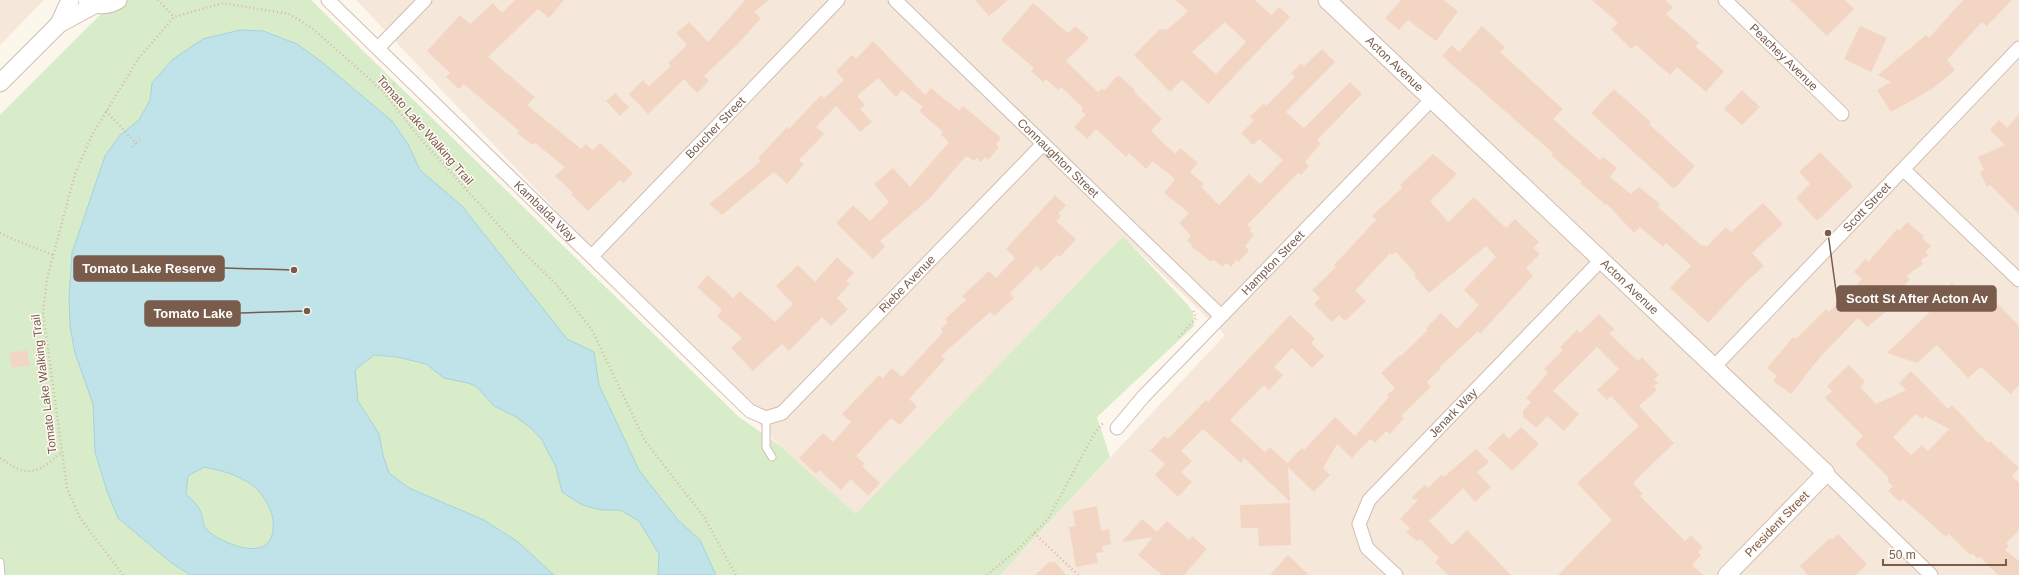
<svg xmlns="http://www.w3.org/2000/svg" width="2019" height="575" viewBox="0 0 2019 575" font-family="Helvetica,sans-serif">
<rect width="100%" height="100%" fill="#fdf6ec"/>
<g fill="#f5e8da">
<polygon points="0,0 44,0 0,45"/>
<polygon points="356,0 2019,0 2019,575 1000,575 1225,335 1123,236 857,515 779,445"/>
</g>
<polygon fill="#d8ecc9" points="115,0 311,0 739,417 779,445 856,514 1123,236 1188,305 1193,313 1194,326 1097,417 1110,457 1000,575 0,575 0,115"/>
<path fill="#bfe3e8" stroke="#a5d3da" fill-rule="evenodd" d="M240,30L263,31L297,44L323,63L392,121L408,144L420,170L462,206L567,339L594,352L599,385L639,470L678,520L700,540L716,575H658L659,554L639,521L620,510H602L582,505L562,492L556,467L542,440L531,428L516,417L494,406L476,386L468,383L444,378L426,364L397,357L374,355L355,370L358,401L379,434L383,455L389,473L409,488L484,520L518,542L554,575H190L169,561L118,518L107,491L95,452L93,404L75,353L70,326L69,297L72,253L105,156L120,135L139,120L150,100L152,83L173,59L203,39ZM204,467C218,470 232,473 244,480C255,485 261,493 267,503C272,513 274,518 273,529C271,564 222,544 207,530C202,525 203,516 200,510C197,504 191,499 186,494L188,476Z"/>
<g fill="#f3d5c3" fill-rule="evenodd">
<polygon points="515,0 564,0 549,18 538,9 488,57 535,97 527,105 581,149 586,144 593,150 600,143 633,173 623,183 620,180 588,211 571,194 573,193 555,176 565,167 535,143 532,145 517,133 519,131 464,84 459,89 446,77 450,73 427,51 460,15 470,24 493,3 502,13"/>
<polygon points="745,0 769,0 754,12 761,18 737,45 704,76 709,81 697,93 684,79 648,114 629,94 643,80 649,86 671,66 668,63 687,45 676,33 689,22 708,42"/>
<polygon points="975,0 1008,0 989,16"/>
<path d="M1175,0H1255L1271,15L1279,7L1290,17L1208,104L1182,80L1170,92L1134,55L1160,29L1167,30L1188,11ZM1225,22L1246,42L1216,74L1192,52Z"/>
<polygon points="1401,0 1443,0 1458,11 1436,41 1408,20 1399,30 1385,18"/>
<polygon points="1592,0 1665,0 1673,7 1666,14 1699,43 1695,46 1724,71 1706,92 1677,67 1670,75 1636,45 1631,49 1611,29 1618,23"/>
<polygon points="1790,0 1845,0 1854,9 1827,36"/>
<polygon points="1963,0 2012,0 1987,26 1982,22 1947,60 1955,70 1932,89 1891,112 1877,90 1891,82 1878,75 1926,35 1929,38"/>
<polygon points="1033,3 1068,33 1075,26 1089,38 1066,61 1098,92 1101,89 1105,90 1118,75 1135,90 1134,92 1162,119 1151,131 1175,154 1180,148 1198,163 1190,172 1204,184 1201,187 1219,205 1249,174 1260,184 1283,160 1259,139 1253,145 1241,133 1254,120 1250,117 1264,103 1266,106 1295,77 1291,73 1301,63 1304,66 1322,49 1335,62 1286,112 1304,128 1350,82 1362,94 1317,140 1321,143 1305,162 1309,166 1301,175 1298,173 1247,225 1252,229 1249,231 1254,235 1245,246 1249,250 1239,262 1236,260 1231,267 1226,263 1223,267 1213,260 1211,262 1191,246 1192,245 1187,240 1191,236 1179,223 1189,213 1164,193 1175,179 1153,161 1146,169 1129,153 1126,157 1096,129 1087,139 1074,127 1086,114 1081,111 1083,108 1061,87 1058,90 1046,79 1043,82 1031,71 1034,68 1001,40"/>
<polygon points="1482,26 1505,47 1500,52 1563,109 1553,119 1600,160 1603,157 1617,168 1610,177 1631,194 1639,187 1660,204 1658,207 1702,246 1703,244 1706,247 1726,227 1731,232 1763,203 1783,224 1752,253 1764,266 1747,281 1708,323 1670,288 1691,266 1687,262 1666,243 1663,247 1640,227 1634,233 1607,204 1606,205 1580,183 1582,182 1551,155 1553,153 1442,56 1452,45 1459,52"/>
<polygon points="1860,26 1887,38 1871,72 1844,59"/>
<polygon points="873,41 925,95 931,88 959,111 963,106 1001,138 996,144 999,147 988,160 985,157 981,162 977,158 974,161 966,156 930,198 880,241 885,246 873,259 836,223 853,205 870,221 889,202 874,184 893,168 910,187 949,142 941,135 943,132 919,111 923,107 902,90 896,97 878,78 857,96 865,105 860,109 872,122 860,132 836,106 816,127 824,134 799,160 804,164 787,184 774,172 722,215 709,204 761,161 758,158 787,127 789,129 821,95 824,98 844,80 836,71 852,55 856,59"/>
<polygon points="1614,89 1651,122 1649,124 1695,166 1674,189 1591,113"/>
<polygon points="1742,90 1760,107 1742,125 1724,109"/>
<polygon points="615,93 629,107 620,116 606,101"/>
<polygon points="2019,114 2019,214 1990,185 1987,187 1980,172 1984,170 1978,157 2005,145 1990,130 1999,120 2007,128"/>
<polygon points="1820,152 1853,186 1817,221 1796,198 1810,184 1799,172"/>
<polygon points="1433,154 1457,174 1430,201 1448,222 1474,197 1506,228 1515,219 1539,242 1533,248 1540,254 1526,268 1533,276 1480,334 1478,331 1440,367 1441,368 1427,382 1431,387 1401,416 1404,418 1390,434 1386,431 1375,443 1370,439 1352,458 1337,444 1323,468 1330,475 1314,492 1288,467 1290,502 1244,458 1241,463 1203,429 1181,451 1192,461 1181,472 1192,482 1178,497 1155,475 1165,464 1150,451 1164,436 1168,439 1206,400 1208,402 1290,315 1315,339 1311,343 1324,356 1312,368 1292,348 1274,367 1283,375 1269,390 1264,385 1230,420 1265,452 1270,447 1287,463 1302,448 1304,450 1335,417 1355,436 1389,397 1387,395 1395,388 1381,373 1400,355 1401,356 1428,330 1426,328 1441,313 1457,329 1479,305 1464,290 1496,257 1486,246 1429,293 1414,276 1416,274 1396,252 1392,255 1390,253 1355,291 1366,301 1345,321 1339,315 1332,322 1314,304 1320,298 1312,290 1336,267 1334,265 1376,220 1372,216 1402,188 1400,185"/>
<polygon points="1055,195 1066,205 1058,214 1061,216 1056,221 1076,239 1060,257 1057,255 1041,271 1037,266 1010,293 1014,298 994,316 990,312 941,356 945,359 909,399 917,406 900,425 891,418 856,456 865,464 862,466 880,483 868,496 851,479 841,490 819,470 816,474 799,458 823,433 833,442 851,422 842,414 879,375 883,378 892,368 902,377 943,332 941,329 948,322 945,319 966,300 962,296 989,271 996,278 1015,258 1006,249"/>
<polygon points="1907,222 1924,236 1922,238 1931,246 1925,253 1929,255 1921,260 1923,264 1906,276 1910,279 1885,307 1888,310 1867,327 1858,318 1821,356 1791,394 1773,381 1777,376 1767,368 1793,337 1796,339 1826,309 1829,312 1862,279 1854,272 1866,258 1868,262 1897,229 1899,231"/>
<polygon points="837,257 854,273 846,281 850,284 837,298 848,309 831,326 822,317 789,351 782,344 753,371 731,348 742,338 717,316 722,310 697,287 708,275 733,298 740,291 775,322 793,304 776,286 798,265 815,282"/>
<polygon points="1952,283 1974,307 1984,297 1994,308 1998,304 2019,326 2019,385 2011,394 1981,367 1968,378 1937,345 1917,363 1887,353 1932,310 1927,305"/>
<polygon points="1599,314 1615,330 1609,333 1638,361 1642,357 1659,375 1654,379 1658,383 1654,386 1657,390 1639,406 1674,443 1633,483 1643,494 1640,496 1685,541 1691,535 1703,547 1698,552 1701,555 1692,565 1703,575 1558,575 1612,520 1577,483 1639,426 1611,396 1607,400 1597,390 1619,369 1597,347 1553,391 1579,414 1564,431 1547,416 1536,428 1523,417 1523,411 1531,402 1526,398 1548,373 1544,369 1563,350 1560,347 1577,330 1580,333"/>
<polygon points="27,350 30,365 12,368 9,353"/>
<path d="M1849,365L1865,382L1860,387L1876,404L1906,390L1899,383L1911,371L1948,409L1952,405L1988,443L1990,441L2019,468L2012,476L2019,483V530L2006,543L2009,546L2005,550L2019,561V575H1998L1979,556L1978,559L1972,553L1970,555L1949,534L1946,537L1903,499L1900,502L1888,491L1893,486L1887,481L1889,478L1855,444L1863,436L1825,398L1832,391L1827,386ZM1916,414L1922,419L1925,416L1949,429L1928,451L1922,445L1911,455L1893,437Z"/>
<polygon points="1521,427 1539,444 1512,471 1488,448 1503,433 1509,439"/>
<polygon points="1476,449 1489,462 1477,472 1491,487 1475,502 1463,488 1429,521 1452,545 1467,530 1511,575 1448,575 1435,562 1439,558 1421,540 1417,541 1406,532 1410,528 1400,519 1418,500 1411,498 1425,485 1428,488 1441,475 1444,477"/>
<polygon points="1290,503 1291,545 1259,546 1258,528 1241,528 1240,505"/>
<polygon points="1097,506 1101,531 1109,529 1111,544 1102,546 1103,552 1096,553 1098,563 1076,567 1069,527 1075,526 1073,511"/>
<polygon points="1142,519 1157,532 1167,521 1189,540 1192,536 1207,549 1184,575 1162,575 1138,555 1153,537 1122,542"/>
<polygon points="1838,534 1867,564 1856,575 1808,575 1800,566 1830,538 1832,540"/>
<polygon points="1288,555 1309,575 1270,575"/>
<polygon points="1049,562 1055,562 1066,575 1035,575"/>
</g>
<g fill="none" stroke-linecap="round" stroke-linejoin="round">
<g stroke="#d1beb0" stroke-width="9">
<g id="service">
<polyline points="766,418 766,447 772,457"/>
<polyline points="0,562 1,575"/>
</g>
</g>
<g stroke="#d1beb0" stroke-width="15">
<g id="minor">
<path id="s1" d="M328,0L750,411L766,418L782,413L1043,144"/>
<path id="s2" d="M895,0L1221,316"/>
<path id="s3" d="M1725,0L1842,114"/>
<polyline points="378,48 425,0"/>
<polyline points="1904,170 2019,280"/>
<path id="s4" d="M592,256L838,0"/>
<path id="s5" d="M1714,367L2019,48"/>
<path id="s6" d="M1117,428L1143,397L1431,100"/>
<polyline points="1826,473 1931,575"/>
<path id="s7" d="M1396,575L1367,548L1359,524L1369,500L1601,260"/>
</g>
</g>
<g stroke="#d1beb0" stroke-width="19">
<g id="tertiary">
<path d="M87,0C97,7 108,6 118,0"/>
<path id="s8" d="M1327,0L1826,473L1727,575"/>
<polyline points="59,24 70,0"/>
<polyline points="0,83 59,24 96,4"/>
</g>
</g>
<g stroke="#d9b8a5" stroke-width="2.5" stroke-dasharray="1 3" stroke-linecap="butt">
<polyline points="158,0 174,17"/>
<polyline points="384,92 394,84"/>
<polyline points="106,111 136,143 140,140"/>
<polyline points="132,147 136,143"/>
<polyline points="0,233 15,240 53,255"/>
<polyline points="1179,337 1196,318 1193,310"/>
<path d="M0,458C18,470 29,478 49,463C53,460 56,456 61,453"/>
<polyline points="1034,533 1078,575"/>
<polyline points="123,575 80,518 67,488 43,312 47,279 75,174 92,135 138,59 174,17 223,3 289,14 312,28 384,92 417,135 521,250 555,283 592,330 645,441 704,517 736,575"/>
<polyline points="987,575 1017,550 1048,519 1094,434 1103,423"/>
</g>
<use href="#service" stroke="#fff" stroke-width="7"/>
<use href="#minor" stroke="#fff" stroke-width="13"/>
<use href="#tertiary" stroke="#fff" stroke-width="17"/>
</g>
<g text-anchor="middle" stroke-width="3" stroke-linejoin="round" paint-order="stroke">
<g font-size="12" fill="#7a5c4d" stroke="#fffaf3">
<text dy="4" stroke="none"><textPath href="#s3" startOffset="82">Peachey Avenue</textPath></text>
<text dy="4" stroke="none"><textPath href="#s8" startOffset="93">Acton Avenue</textPath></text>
<text dy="4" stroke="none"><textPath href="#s4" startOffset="178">Boucher Street</textPath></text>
<text transform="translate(425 130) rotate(49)" y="4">Tomato Lake Walking Trail</text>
<text dy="4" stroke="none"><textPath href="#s2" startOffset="227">Connaughton Street</textPath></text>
<text dy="4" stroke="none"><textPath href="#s5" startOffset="221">Scott Street</textPath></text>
<text dy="4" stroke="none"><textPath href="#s1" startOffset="303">Kambalda Way</textPath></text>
<text dy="4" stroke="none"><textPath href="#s6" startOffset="227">Hampton Street</textPath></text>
<text dy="4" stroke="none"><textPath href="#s1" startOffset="803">Riebe Avenue</textPath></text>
<text dy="4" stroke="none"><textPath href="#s8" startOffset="417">Acton Avenue</textPath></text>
<text transform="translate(44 384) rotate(-97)" y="4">Tomato Lake Walking Trail</text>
<text dy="4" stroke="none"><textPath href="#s7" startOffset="212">Jenark Way</textPath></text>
<text transform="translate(1777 524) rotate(-46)" y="4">President Street</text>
</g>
</g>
<path fill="none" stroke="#7a5c4d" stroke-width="1.5" d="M294 270L224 268M1828 233L1837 298M307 311L240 313"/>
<g fill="#7a5c4d" stroke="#fffaf3" stroke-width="1.5">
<circle cx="294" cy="270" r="4"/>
<circle cx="1828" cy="233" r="4"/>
<circle cx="307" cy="311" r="4"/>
</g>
<g fill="#7a5c4d" stroke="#7a5c4d" stroke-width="1.5">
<rect x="74" y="256" width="150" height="25" rx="4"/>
<rect x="1837" y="286" width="159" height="25" rx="4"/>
<rect x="145" y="301" width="95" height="25" rx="4"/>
</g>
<g font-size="13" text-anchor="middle" font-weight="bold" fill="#fff">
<text x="149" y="273">Tomato Lake Reserve</text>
<text x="1917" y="303">Scott St After Acton Av</text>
<text x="193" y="318">Tomato Lake</text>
</g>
<path d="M1883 559v6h123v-6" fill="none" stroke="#7a5c4d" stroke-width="2"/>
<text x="1889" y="559" font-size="12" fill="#7a5c4d" stroke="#fffaf3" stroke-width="3" paint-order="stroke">50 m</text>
</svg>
